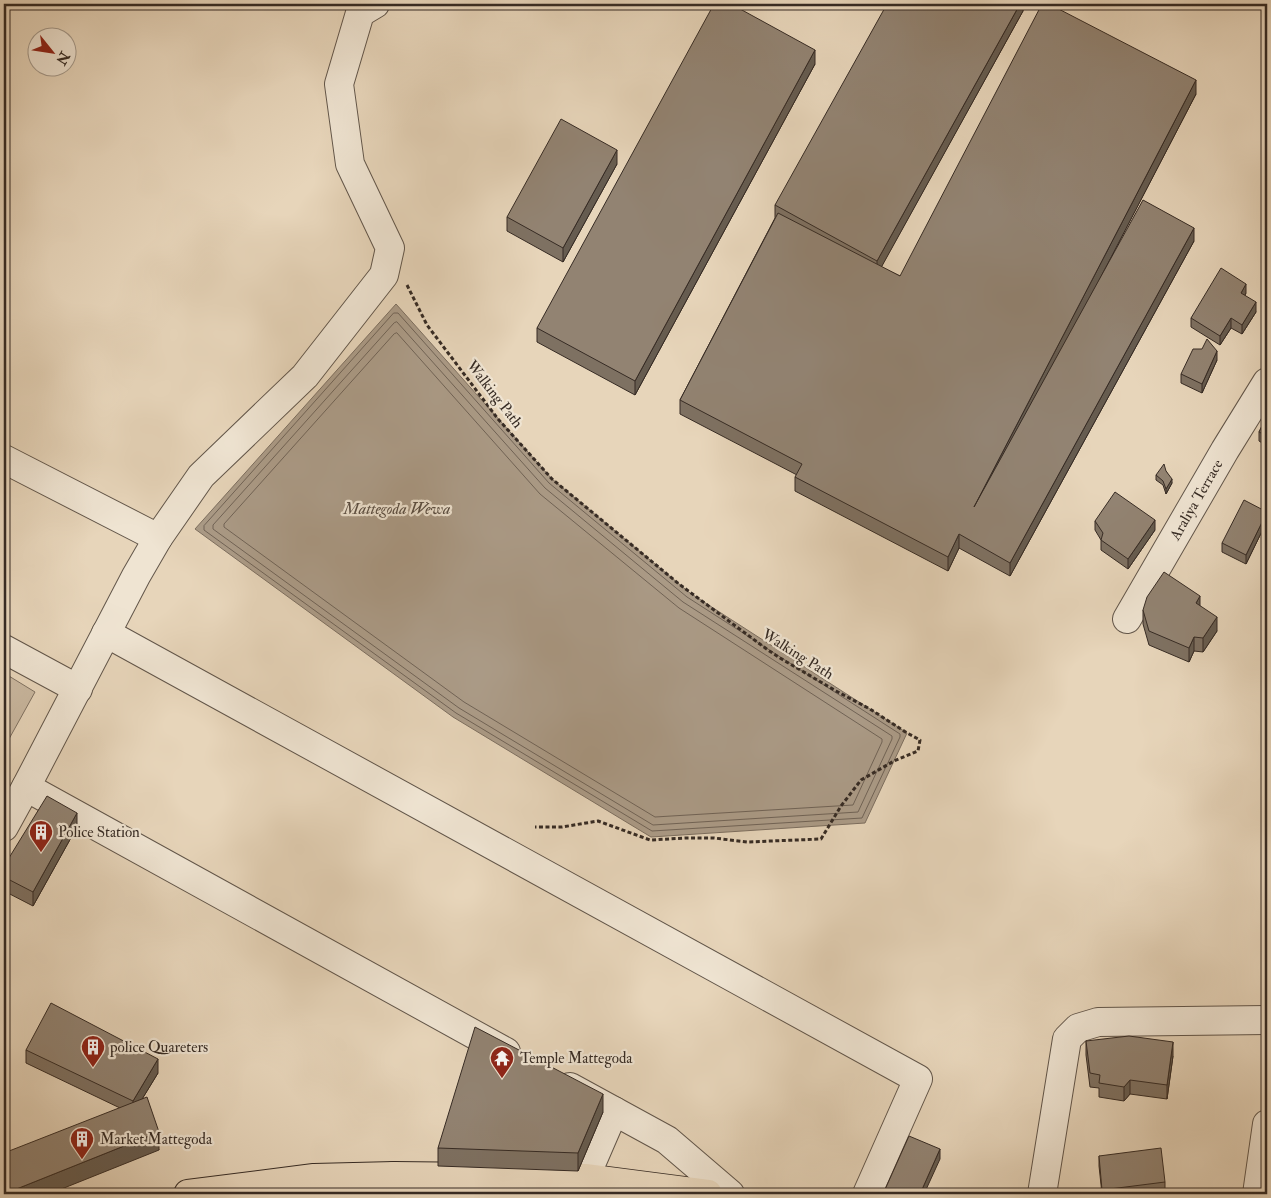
<svg xmlns="http://www.w3.org/2000/svg" width="1271" height="1198" viewBox="0 0 1271 1198" font-family="'IM FELL Double Pica',serif">
<rect width="100%" height="100%" fill="#e7d5ba"/>
<filter id="stains"><feTurbulence type="fractalNoise" baseFrequency=".004" numOctaves="4"/><feColorMatrix values="0 0 0 0 .2 0 0 0 0 .09 0 0 0 0 .02 0 0 0 .5 -.17"/></filter>
<radialGradient id="worn" r=".72"><stop offset=".6" stop-color="#630" stop-opacity="0"/><stop offset="1" stop-color="#630" stop-opacity=".3"/></radialGradient>
<polygon fill="#c9b8a0" stroke="#807262" points="4,673 35,692 4,748"/>
<polygon fill="#ab9b87" stroke="#7c6e5f" points="396,304 552,479 690,593 907,733 865,823 651,837 453,717 195,529"/>
<g fill="none" stroke-linecap="round" stroke-linejoin="round">
<g stroke="#706356" stroke-width="1">
<polygon points="394,313 398,313 549,483 687,597 900,734 900,737 862,818 652,831 456,713 204,530 204,526"/>
<polygon points="397,322 545,488 683,602 892,736 892,739 858,812 653,825 459,708 213,529 213,525 394,323"/>
<polygon points="397,333 540,494 679,608 882,739 882,742 853,805 655,817 464,702 224,527 224,524 394,334"/>
</g>
<g stroke="#62564a" stroke-width="30">
<g id="minor">
<polyline points="4,459 158,538"/>
<path id="s1" d="M1127,619L1225,450L1267,382"/>
<polyline points="106,633 918,1079 867,1194"/>
<polyline points="4,649 78,689"/>
<polyline points="26,787 506,1052"/>
<polyline points="4,827 26,787 136,576 158,538 201,476 305,376 384,275 390,248 350,164 339,84 360,13 375,4"/>
<polyline points="570,1087 667,1140 730,1194"/>
<polyline points="394,1176 426,1194"/>
<polyline points="585,1178 614,1111"/>
<polyline points="1042,1194 1067,1039 1078,1028 1098,1022 1267,1020"/>
<polyline points="1257,1194 1267,1124"/>
</g>
</g>
<g stroke="#362b24" stroke-width="30">
<polyline id="major" points="188,1194 314,1178 394,1176 585,1178 708,1194"/>
</g>
<polyline stroke="#362b24" stroke-width="3" stroke-dasharray="4 2.5" stroke-linecap="butt" points="407,285 427,325 498,419 552,479 679,584 768,650 780,658 836,691 870,709 907,733 920,740 918,751 894,761 861,780 841,806 821,839 747,842 714,838 685,838 650,840 598,821 562,827 535,827"/>
<use href="#minor" stroke="#efe4d2" stroke-width="28"/>
<use href="#major" stroke="#e7d5ba" stroke-width="28"/>
</g>
<g fill="#7e7162" stroke="#362b24">
<polygon points="1023,4 1023,11 881,267 900,276 1196,94 1102,274 1194,241 1010,576 959,548 948,571 795,491 795,477 797,475 680,414 680,400 775,218 775,205"/>
<polygon points="815,64 635,395 537,342 537,328"/>
<polygon points="617,164 563,262 507,231 507,217"/>
<polygon points="1246,293 1245,295 1256,312 1242,334 1231,328 1220,345 1191,327 1191,318"/>
<polygon points="1217,360 1202,393 1181,383 1181,374"/>
<polygon points="1267,416 1267,446 1259,441 1259,432"/>
<polygon points="1166,471 1172,483 1166,494 1163,485 1156,480 1156,475"/>
<polygon points="1267,512 1267,521 1246,564 1222,552 1222,543"/>
<polygon points="1095,521 1155,530 1128,569 1101,550 1101,540 1095,530"/>
<polygon points="1200,606 1217,631 1203,652 1194,651 1189,662 1149,645 1143,624 1143,610"/>
<polygon points="77,827 33,906 4,891 4,866"/>
<polygon points="1086,1041 1173,1056 1167,1099 1130,1094 1124,1101 1099,1097 1099,1088 1090,1087 1086,1055"/>
<polygon points="26,1050 158,1073 142,1099 159,1150 120,1108 26,1063"/>
<polygon points="603,1112 578,1171 438,1166 438,1148"/>
<polygon points="1099,1156 1165,1182 1165,1191 1140,1194 1102,1194 1099,1166"/>
</g>
<g fill="#665c50" stroke="#362b24">
<polygon points="1020,4 1023,4 1023,11 877,275 877,261"/>
<polygon points="815,50 815,64 635,395 635,381"/>
<polygon points="1196,80 1196,94 974,521 974,507"/>
<polygon points="617,150 617,164 563,262 563,248"/>
<polygon points="1194,228 1194,241 1010,576 1010,563"/>
<polygon points="1246,284 1246,293 1241,302 1241,293"/>
<polygon points="1256,302 1256,312 1242,334 1242,325"/>
<polygon points="1231,318 1231,328 1220,345 1220,336"/>
<polygon points="1217,351 1217,360 1202,393 1202,384"/>
<polygon points="1172,479 1172,483 1166,494 1166,489"/>
<polygon points="1267,512 1267,521 1246,564 1246,555"/>
<polygon points="1155,520 1155,530 1128,569 1128,559"/>
<polygon points="959,534 959,548 948,571 948,557"/>
<polygon points="1200,596 1200,610 1196,603"/>
<polygon points="1217,617 1217,631 1203,652 1203,638"/>
<polygon points="1194,637 1194,651 1189,662 1189,648"/>
<polygon points="77,813 77,827 33,906 33,892"/>
<polygon points="1173,1042 1173,1056 1167,1099 1167,1085"/>
<polygon points="158,1059 158,1073 133,1114 133,1101"/>
<polygon points="1130,1080 1130,1094 1124,1101 1124,1087"/>
<polygon points="603,1094 603,1112 578,1171 578,1153"/>
<polygon points="159,1132 159,1150 49,1194 4,1194"/>
<polygon points="940,1149 940,1159 924,1194 920,1194"/>
</g>
<g fill="#928372" stroke="#362b24">
<polygon points="714,4 731,4 815,50 635,381 537,328"/>
<polygon points="887,4 1020,4 877,261 775,205"/>
<polygon points="1042,4 1049,4 1196,80 974,507 1143,200 1194,228 1010,563 959,534 948,557 795,477 802,464 680,400 778,213 900,276"/>
<polygon points="561,119 617,150 563,248 507,217"/>
<polygon points="1221,268 1246,284 1241,293 1256,302 1242,325 1231,318 1220,336 1191,318"/>
<polygon points="1207,339 1217,351 1202,384 1181,374 1193,349 1202,349"/>
<polygon points="1267,416 1267,436 1259,432"/>
<polygon points="1164,464 1166,471 1172,479 1166,489 1163,481 1156,475"/>
<polygon points="1115,492 1155,520 1128,559 1101,540 1103,533 1095,521"/>
<polygon points="1244,500 1267,512 1246,555 1222,543"/>
<polygon points="1164,572 1200,596 1196,603 1217,617 1203,638 1194,637 1189,648 1149,631 1143,610 1147,597"/>
<polygon points="47,796 77,813 33,892 4,877 4,866"/>
<polygon points="51,1003 158,1059 133,1101 26,1050"/>
<polygon points="475,1027 603,1094 578,1153 438,1148"/>
<polygon points="1129,1036 1173,1042 1167,1085 1130,1080 1124,1087 1099,1083 1100,1075 1090,1073 1086,1041"/>
<polygon points="147,1097 159,1132 4,1194 4,1153"/>
<polygon points="909,1136 940,1149 920,1194 883,1194"/>
<polygon points="1161,1148 1165,1182 1102,1190 1099,1156"/>
</g>
<defs>
<g id="building-pin" transform="scale(1.25)"><path d="M0 17L-7.5 6A9.5 9.5 0 1 1 7.5 6Z" fill="#8f2418" stroke="#efe4d2"/><path d="M-4-6H4V6H1V3H-1V6H-4ZM-2.5-4.3h1.7v1.8h-1.7ZM.8-4.3h1.7v1.8H.8ZM-2.5-1h1.7V.8h-1.7ZM.8-1h1.7V.8H.8Z" fill="#fff"/></g>
<g id="temple-pin" transform="scale(1.25)"><path d="M0 17L-7.5 6A9.5 9.5 0 1 1 7.5 6Z" fill="#8f2418" stroke="#efe4d2"/><path d="M0-6L5-2H3V0L6.5 2.5H4V6H1.5V3h-3V6H-4V2.5H-6.5L-3 0V-2H-5Z" fill="#fff"/></g>
</defs>
<g fill-rule="evenodd">
<use href="#building-pin" x="41" y="832"/>
<use href="#building-pin" x="93" y="1047"/>
<use href="#temple-pin" x="502" y="1058"/>
<use href="#building-pin" x="82" y="1139"/>
</g>
<g text-anchor="middle" stroke-width="4.5" stroke-linejoin="round" paint-order="stroke">
<g font-size="15" fill="#362b24" stroke="#efe4d2">
<text transform="translate(495 394) rotate(52)" y="5">Walking Path</text>
<text dy="5" stroke="none"><textPath href="#s1" startOffset="138">Araliya Terrace</textPath></text>
<text transform="translate(798 654) rotate(32)" y="5">Walking Path</text>
</g>
<g font-size="15" fill="#362b24" stroke="#efe4d2" text-anchor="start">
<text x="58" y="837">Police Station</text>
<text x="110" y="1052">police Quareters</text>
<text x="520" y="1063">Temple Mattegoda</text>
<text x="100" y="1144">Market Mattegoda</text>
</g>
<g font-size="16" font-style="italic" fill="#594d42" stroke="#efe4d2">
<text x="397" y="514">Mattegoda Wewa</text>
</g>
</g>
<rect width="1271" height="1198" fill="none" stroke="#e7d5ba" stroke-width="20"/>
<rect x="5" y="5" width="1261" height="1188" fill="none" stroke="#362b24" stroke-width="2.5"/>
<rect x="10" y="10" width="1251" height="1178" fill="none" stroke="#362b24"/>
<g transform="translate(52 52) rotate(120)"><circle r="24" fill="#efe4d2" stroke="#a59a8c"/>
<path d="M0-4L9 19L0 12L-9 19Z" fill="#8f2418"/>
<text y="-8" font-size="14" font-weight="bold" text-anchor="middle" fill="#362b24">N</text>
</g>
<rect width="100%" height="100%" filter="url(#stains)"/>
<rect width="100%" height="100%" fill="url(#worn)"/>
</svg>
